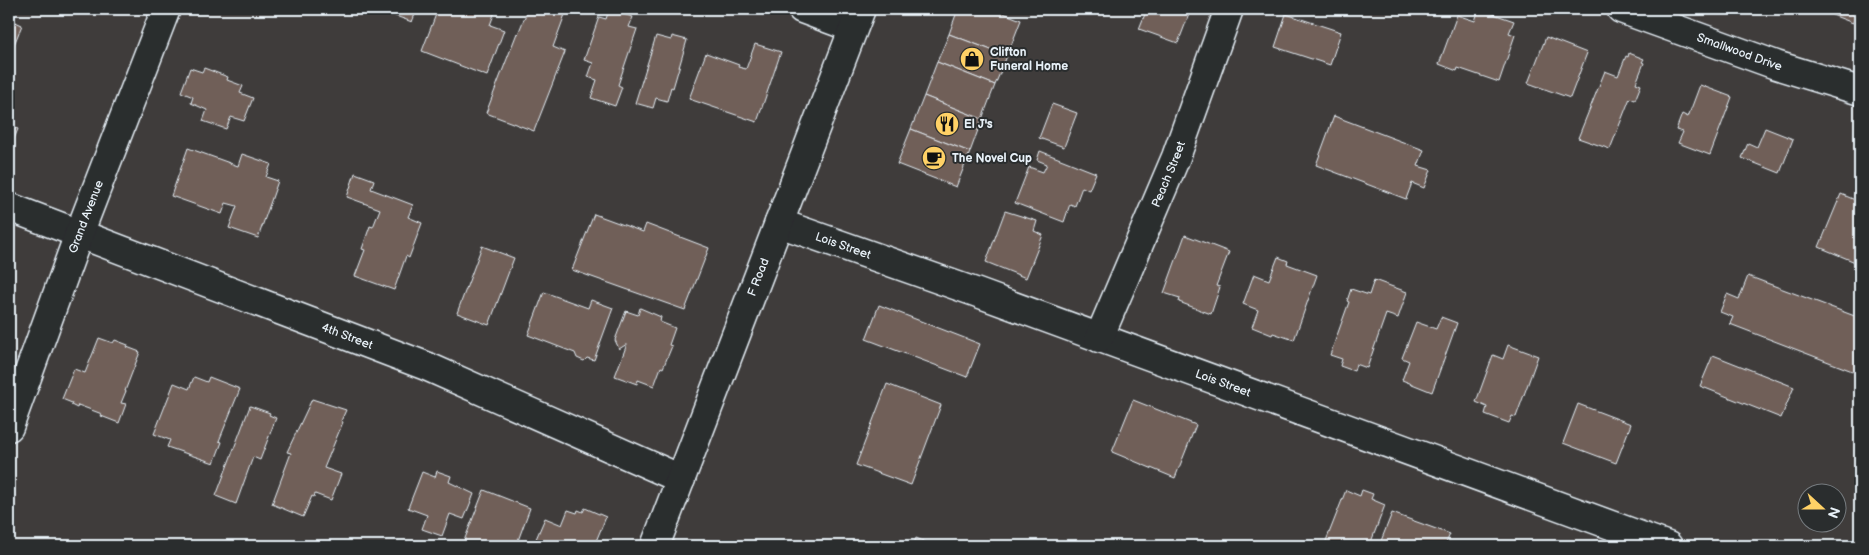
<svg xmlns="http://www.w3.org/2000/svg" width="1869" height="555" viewBox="0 0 1869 555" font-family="'Balsamiq Sans',sans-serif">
<rect width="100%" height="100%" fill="#3f3c3b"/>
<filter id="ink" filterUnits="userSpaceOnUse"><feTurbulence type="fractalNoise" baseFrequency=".02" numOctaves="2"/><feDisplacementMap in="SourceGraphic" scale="10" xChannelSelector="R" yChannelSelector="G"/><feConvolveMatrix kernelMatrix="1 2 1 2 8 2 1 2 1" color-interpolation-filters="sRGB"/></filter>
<g filter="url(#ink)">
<g fill="#705f58" stroke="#e8f1f8">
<polygon points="382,9 417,9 412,22 382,11"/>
<polygon points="438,9 496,9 490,25 504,30 487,76 422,51"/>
<polygon points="528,9 567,9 553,47 565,52 534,131 486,113 517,33 518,34"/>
<polygon points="958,9 993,9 1021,20 1007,56 949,34"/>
<polygon points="1147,9 1191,9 1178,43 1139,29"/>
<polygon points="1479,9 1514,21 1509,33 1515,35 1499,82 1458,68 1457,71 1439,64 1457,15 1475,21"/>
<polygon points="1817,9 1859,9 1853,23"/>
<polygon points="609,10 633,17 629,27 637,29 618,85 622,87 615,106 591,98 597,80 588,77 593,63 584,60 599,17 606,19"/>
<polygon points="1286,14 1341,32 1330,65 1275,47"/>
<polygon points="9,19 22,25 9,57"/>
<polygon points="949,34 1007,56 995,85 937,62"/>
<polygon points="656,36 671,40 672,36 687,40 673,88 671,87 667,101 656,98 653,108 635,103"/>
<polygon points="1546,37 1587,53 1570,98 1528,83"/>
<polygon points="755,44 781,52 757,122 689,99 706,53 739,65 738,67 746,69"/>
<polygon points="1629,53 1644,59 1642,62 1644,63 1636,83 1641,85 1635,100 1630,98 1610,149 1578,138 1605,71 1618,76 1626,56 1628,57"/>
<polygon points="937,62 995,85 982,119 924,96"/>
<polygon points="190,68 202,72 204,68 228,77 227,80 243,86 240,93 253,98 244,121 231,117 226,129 203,121 207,110 191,103 193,97 181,92"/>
<polygon points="1700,85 1732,97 1710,155 1678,143 1683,132 1676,130 1682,114 1688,117"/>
<polygon points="924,96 982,119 970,152 911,129"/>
<polygon points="1052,104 1077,113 1064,147 1039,138"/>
<polygon points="1334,116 1424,150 1418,166 1431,170 1424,188 1412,183 1406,199 1316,165"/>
<polygon points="9,125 18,129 12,144 9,143"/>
<polygon points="1765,128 1793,139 1780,173 1742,158 1748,143 1757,147"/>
<polygon points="911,129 970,152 956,187 897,164"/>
<polygon points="188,148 238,166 242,154 271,164 266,177 278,181 258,238 229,228 237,206 226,203 222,214 171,196"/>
<polygon points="1040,151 1096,173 1089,190 1082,187 1075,206 1070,204 1064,222 1015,203 1029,167 1043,172 1047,164 1037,160"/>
<polygon points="355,173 374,180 371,189 413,205 408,217 422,223 409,258 406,256 394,290 355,276 365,250 362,249 370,226 373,227 380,209 347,197"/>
<polygon points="1841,194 1860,202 1860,264 1819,247"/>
<polygon points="1005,211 1037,221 1034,231 1043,235 1026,278 986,262"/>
<polygon points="594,214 643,232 646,224 709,248 685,310 572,270"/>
<polygon points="1185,235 1229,252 1216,286 1220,287 1211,314 1179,302 1180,298 1164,293"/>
<polygon points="482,246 514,258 489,325 457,313"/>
<polygon points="1278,257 1288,261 1287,264 1317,275 1294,340 1273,333 1272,335 1252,327 1258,310 1243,304 1254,274 1269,280"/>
<polygon points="1748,276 1860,318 1860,374 1730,324 1733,317 1720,312 1727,294 1739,299"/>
<polygon points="1374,280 1407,292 1398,318 1386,314 1367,368 1356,364 1354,371 1340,366 1342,359 1330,355 1349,302 1347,301 1351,289 1369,295"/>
<polygon points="544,292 588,308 591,300 613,308 594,360 587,358 584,361 577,358 575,353 528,335"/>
<polygon points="879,305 980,344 967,377 866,339"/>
<polygon points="640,308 661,317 660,322 675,328 669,345 672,346 663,368 661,367 654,386 638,380 637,384 615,376 627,344 619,349 615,340 626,311 638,315"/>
<polygon points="1441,317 1457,323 1432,392 1402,380 1409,361 1402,358 1416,322 1436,329"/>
<polygon points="99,338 113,343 115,340 128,345 127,347 140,352 125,391 126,391 121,403 126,404 119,423 101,416 102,414 78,405 77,408 71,405 72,403 62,399 74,369 85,373"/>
<polygon points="1508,345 1538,356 1516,417 1512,416 1509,423 1485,414 1487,407 1476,402 1493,355 1503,359"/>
<polygon points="1713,355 1794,387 1781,418 1700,386"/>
<polygon points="194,377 207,382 209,377 240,389 219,441 222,442 214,463 167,447 170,440 154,434 174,383 189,389"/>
<polygon points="887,384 941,405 911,485 856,465"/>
<polygon points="312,399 346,410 341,421 343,422 324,468 341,474 331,500 315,494 314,497 312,496 303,517 272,504 291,453 287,452"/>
<polygon points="1133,400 1196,425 1175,478 1112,452"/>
<polygon points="1578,404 1631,424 1616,463 1563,443"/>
<polygon points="250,406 270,413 269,415 276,418 260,460 253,457 236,504 216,496"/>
<polygon points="437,471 451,476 449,482 474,494 464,519 450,514 442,536 422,529 427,515 408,508 422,472 435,477"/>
<polygon points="484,490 530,508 516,546 462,546"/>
<polygon points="1346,490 1360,496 1362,490 1373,494 1371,499 1385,505 1371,542 1371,546 1324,546"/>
<polygon points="585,508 606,517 594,546 533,546 545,518 562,525 568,510 577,513 578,510 583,512"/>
<polygon points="1392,513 1450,534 1445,546 1379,546"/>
<polygon points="916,538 933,545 932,546 913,546"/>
</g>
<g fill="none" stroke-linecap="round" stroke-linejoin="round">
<g stroke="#e8f1f8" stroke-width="31">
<g id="minor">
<polyline points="802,9 853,28"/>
<path id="s1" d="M1621,9L1776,65L1860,91"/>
<path id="s2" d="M9,207L426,366L681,479"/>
<path id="s3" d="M779,223L975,292L1668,546"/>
<path id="s4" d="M1099,338L1176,157L1229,9"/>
<path id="s5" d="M9,427L79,234L166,9"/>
</g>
</g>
<g stroke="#e8f1f8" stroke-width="31">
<g id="primary">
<path id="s6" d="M655,546L861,9"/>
</g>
</g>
<use href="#minor" stroke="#2a2d2e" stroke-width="28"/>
<use href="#primary" stroke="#2a2d2e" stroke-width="28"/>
</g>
</g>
<defs>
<g id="shop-disc" transform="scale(1.25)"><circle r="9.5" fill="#ffd166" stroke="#2a2d2e"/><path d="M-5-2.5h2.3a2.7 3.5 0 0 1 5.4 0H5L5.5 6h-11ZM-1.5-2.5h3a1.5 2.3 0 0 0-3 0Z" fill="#111"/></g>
<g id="restaurant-disc" transform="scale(1.25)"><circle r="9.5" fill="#ffd166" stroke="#2a2d2e"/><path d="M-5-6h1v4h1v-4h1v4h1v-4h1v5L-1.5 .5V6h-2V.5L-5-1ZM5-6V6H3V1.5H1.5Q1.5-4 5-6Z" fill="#111"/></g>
<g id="cafe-disc" transform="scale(1.25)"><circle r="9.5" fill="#ffd166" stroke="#2a2d2e"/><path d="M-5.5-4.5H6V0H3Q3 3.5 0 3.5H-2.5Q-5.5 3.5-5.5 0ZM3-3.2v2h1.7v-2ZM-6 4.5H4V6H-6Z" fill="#111"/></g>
</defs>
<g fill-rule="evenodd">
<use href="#shop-disc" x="972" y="59"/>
<use href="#restaurant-disc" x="947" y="124"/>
<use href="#cafe-disc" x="934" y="158"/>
</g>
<g text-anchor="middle" stroke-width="4" stroke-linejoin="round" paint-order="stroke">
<g font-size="12" font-weight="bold" fill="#e8f1f8" stroke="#2a2d2e" text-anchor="start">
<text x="990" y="56">Clifton<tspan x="990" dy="14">Funeral Home</tspan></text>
<text x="964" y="128">El J's</text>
<text x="952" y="162">The Novel Cup</text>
</g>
<g font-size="12" fill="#e8f1f8" stroke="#2a2d2e">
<text dy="4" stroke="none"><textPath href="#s1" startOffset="126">Smallwood Drive</textPath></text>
<text dy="4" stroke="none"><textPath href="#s4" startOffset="178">Peach Street</textPath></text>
<text dy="4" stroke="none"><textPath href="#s5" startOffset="224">Grand Avenue</textPath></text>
<text dy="4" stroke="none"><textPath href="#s3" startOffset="68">Lois Street</textPath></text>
<text dy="4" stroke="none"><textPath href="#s6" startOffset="288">F Road</textPath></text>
<text dy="4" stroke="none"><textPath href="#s2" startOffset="362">4th Street</textPath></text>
<text dy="4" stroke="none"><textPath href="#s3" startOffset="472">Lois Street</textPath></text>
</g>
</g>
<rect width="1869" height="555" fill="none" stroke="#2a2d2e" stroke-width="30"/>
<rect x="15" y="15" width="1839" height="525" fill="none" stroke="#e8f1f8" stroke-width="2" filter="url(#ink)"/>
<g transform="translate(1822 508) rotate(111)"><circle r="24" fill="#2a2d2e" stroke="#767b7f"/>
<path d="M0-4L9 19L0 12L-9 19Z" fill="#ffd166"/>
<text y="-8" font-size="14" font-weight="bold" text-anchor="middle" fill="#e8f1f8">N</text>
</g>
</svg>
